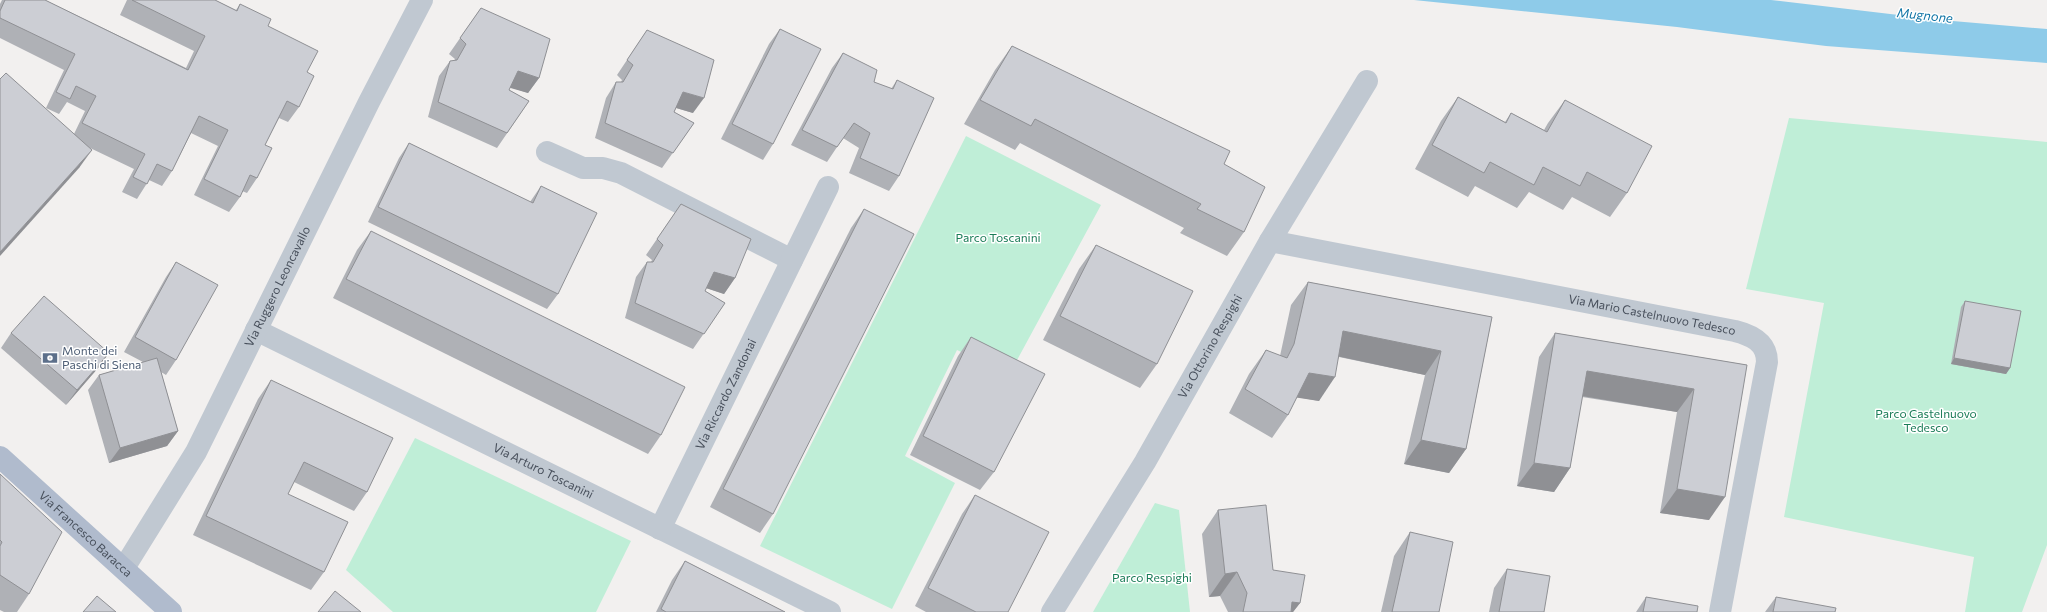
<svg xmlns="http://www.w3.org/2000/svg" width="2047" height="612" viewBox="0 0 2047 612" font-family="Commissioner,sans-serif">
<rect width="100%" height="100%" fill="#f2f0ef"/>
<g fill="#bfeed7">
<polygon points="1789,118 2047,142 2047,545 2022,612 1965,612 1974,557 1784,517 1824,303 1746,289"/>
<polygon points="966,136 1101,205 1009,375 957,350 905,456 955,483 892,609 760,546"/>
<polygon points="415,438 631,541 596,612 393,612 346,570"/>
<polygon points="1155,503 1179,510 1190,612 1093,612"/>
</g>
<polygon fill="#8ecbe9" points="1414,0 1771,0 1941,20 2047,29 2047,63 1826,46 1677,27"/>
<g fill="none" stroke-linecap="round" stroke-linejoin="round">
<g stroke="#c0c8d1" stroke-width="22">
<polyline points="547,152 583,168 603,168 621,173 792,260"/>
<path id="s1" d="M1270,241L1735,331C1751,335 1767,342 1767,362L1720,612"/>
<path id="s2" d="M256,330L830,612"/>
<path id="s3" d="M660,529L828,187"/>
<path id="s4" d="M124,568L196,452L369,102L422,0"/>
<path id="s5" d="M1052,612L1145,462L1270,241L1367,81"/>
</g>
<path stroke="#b0bbcd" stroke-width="22" id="s6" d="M0,457L171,612"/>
</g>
<g fill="#afb1b6">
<polygon points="2,0 45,0 186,68 194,51 120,15 127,0 215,0 236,10 240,4 268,26 307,72 299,107 288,122 279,118 265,145 257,178 247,193 242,191 240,197 229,212 194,195 218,146 191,133 172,171 162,186 149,180 137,199 122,192 134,169 88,147 79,168 74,134 85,111 67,102 59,114 46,108 64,70 0,38 0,4"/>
<polygon points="481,8 539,78 528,93 510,87 509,90 529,101 497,148 428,117 439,76 450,61 454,61 455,59 449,54"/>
<polygon points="780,29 773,144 763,160 721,139 769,44"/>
<polygon points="647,30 693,113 676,108 674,112 694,123 662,168 595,138 606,98 616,82 621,82 622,80 617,75"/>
<polygon points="1012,46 1224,164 1244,232 1227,256 1180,233 1184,228 1020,143 1015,150 964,124 995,70"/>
<polygon points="843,53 874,82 891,89 897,80 899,176 889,191 849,173 859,148 843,138 827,162 791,145 832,68"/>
<polygon points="1458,97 1505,122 1511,113 1544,130 1548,123 1565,100 1627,193 1610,217 1572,197 1563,210 1529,192 1517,208 1475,186 1468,197 1415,169 1441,121"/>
<polygon points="409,143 530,202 541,186 558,294 547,309 368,222 399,158"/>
<polygon points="681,204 735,278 724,294 706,288 705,291 725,303 693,349 625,318 636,277 647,262 651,262 652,260 646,255"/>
<polygon points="864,209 773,514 760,533 710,507 851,228"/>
<polygon points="371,231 661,435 648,454 333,298 357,250"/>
<polygon points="1096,245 1157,364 1140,388 1043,340 1079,269"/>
<polygon points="176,262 176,360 166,375 161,372 178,431 167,446 109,463 88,390 99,375 143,362 124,352 166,277"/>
<polygon points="1308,282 1492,317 1466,449 1449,473 1404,464 1425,375 1339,357 1319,401 1297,397 1288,415 1272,438 1229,413 1249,374 1266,350 1280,356 1291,305"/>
<polygon points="1965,301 2010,368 2006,374 1951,364 1961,307"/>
<polygon points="11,333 109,353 98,368 66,405 1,348"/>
<polygon points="1555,333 1747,365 1709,520 1660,513 1677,412 1582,397 1570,468 1554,492 1517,486 1539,357"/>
<polygon points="971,337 994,472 980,490 910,455 958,356"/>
<polygon points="271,380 367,492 354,511 294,482 288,494 324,572 311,590 193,535 258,399"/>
<polygon points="0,474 29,594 17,612 4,612 0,610"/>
<polygon points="975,495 1008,612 926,612 915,606 962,514"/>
<polygon points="1218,510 1273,570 1300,603 1293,612 1228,612 1220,596 1209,597 1202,534"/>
<polygon points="1410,532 1439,612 1381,612 1394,556"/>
<polygon points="685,561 785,612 656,612 672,580"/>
<polygon points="1507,569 1544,612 1489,612 1494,588"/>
<polygon points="1646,597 1697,612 1636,612"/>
<polygon points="1776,597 1773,612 1765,612"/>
</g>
<g fill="#8f9094">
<polygon points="518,71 539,78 528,93 507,87"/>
<polygon points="683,92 704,98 693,113 673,107"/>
<polygon points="92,150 79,168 0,256 0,252"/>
<polygon points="714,272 735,278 724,294 703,287"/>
<polygon points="1343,331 1441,351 1425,375 1327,354"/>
<polygon points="109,353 98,368 66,405 77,390"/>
<polygon points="1954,358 2010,368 2006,374 1951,364"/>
<polygon points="1587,371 1694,389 1677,412 1570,394"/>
<polygon points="1309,373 1335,377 1319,401 1293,397"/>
<polygon points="178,431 167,446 109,463 120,448"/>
<polygon points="1421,440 1466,449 1449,473 1404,464"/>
<polygon points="1534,463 1570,468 1554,492 1517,486"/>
<polygon points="1677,489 1725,497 1709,520 1660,513"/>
<polygon points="1237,572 1220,596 1209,597 1225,574"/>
<polygon points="1292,602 1300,603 1293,612 1285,612"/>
</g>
<g fill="#ccced4" stroke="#8f9094">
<polygon points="5,0 45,0 188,70 205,36 132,0 215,0 237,11 240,4 271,19 268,26 318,51 307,72 314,76 299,107 287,101 265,145 272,148 257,178 250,175 240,197 204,179 228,130 199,116 172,171 157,164 147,184 133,177 145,154 82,123 96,96 76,86 70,99 56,92 75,54 0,18 0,11"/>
<polygon points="481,8 550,39 539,78 518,71 509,90 529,101 507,133 438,102 450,61 457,60 466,44 460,38"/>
<polygon points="780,29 821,49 773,144 732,124"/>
<polygon points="647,30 714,60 704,98 683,92 674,112 694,123 673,153 605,123 616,82 623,82 633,65 627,60"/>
<polygon points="1012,46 1230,151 1224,164 1265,187 1244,232 1197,209 1201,204 1035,119 1031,126 980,100"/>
<polygon points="843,53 877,70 874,82 893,89 897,80 934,98 899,176 860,158 870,133 854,123 837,147 802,130"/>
<polygon points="6,73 92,150 0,252 0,79"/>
<polygon points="1458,97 1506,123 1511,113 1547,132 1565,100 1652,146 1627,193 1587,172 1580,186 1543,167 1534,185 1490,162 1484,173 1432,145"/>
<polygon points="409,143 533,203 541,186 597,213 558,294 378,207"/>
<polygon points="681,204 751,239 735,278 714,272 705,291 725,303 704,334 635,303 647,262 653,262 663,245 657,239"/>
<polygon points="864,209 914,234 773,514 723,489"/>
<polygon points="371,231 685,387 661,435 346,279"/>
<polygon points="1096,245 1193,291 1157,364 1060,316"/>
<polygon points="176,262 218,285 176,360 135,337"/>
<polygon points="1308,282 1492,317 1466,449 1421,440 1441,351 1343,331 1335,377 1309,373 1288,415 1245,389 1266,350 1287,358 1294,344"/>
<polygon points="44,296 109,353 77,390 11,333"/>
<polygon points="1965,301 2021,311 2010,368 1954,358"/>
<polygon points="1555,333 1747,365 1725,497 1677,489 1694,389 1587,371 1570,468 1534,463"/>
<polygon points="971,337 1045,374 994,472 923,436"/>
<polygon points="157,358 178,431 120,448 99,375"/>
<polygon points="271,380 393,438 367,492 304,462 288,494 348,522 324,572 206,516"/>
<polygon points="0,474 62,532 29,594 0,575 0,546 2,542 0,540"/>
<polygon points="975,495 1049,532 1008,612 976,612 928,588"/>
<polygon points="1266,505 1273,570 1305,575 1300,603 1292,602 1291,612 1243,612 1247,593 1237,572 1225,574 1218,510"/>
<polygon points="1410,532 1453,542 1439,612 1392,612"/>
<polygon points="685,561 785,612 666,612 661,609"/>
<polygon points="1507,569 1550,576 1544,612 1499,612"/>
<polygon points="335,591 361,612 318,612"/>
<polygon points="97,596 116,612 83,612"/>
<polygon points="1646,597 1698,606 1697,612 1643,612"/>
<polygon points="1776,597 1836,608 1835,612 1773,612"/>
</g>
<defs>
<g id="bank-bare" transform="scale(1.2)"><path d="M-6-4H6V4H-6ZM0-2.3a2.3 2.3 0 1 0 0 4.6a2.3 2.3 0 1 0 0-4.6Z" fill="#5c6f8a" stroke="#fff" stroke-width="2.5" paint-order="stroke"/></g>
</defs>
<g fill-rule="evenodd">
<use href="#bank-bare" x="50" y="358"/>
</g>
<g text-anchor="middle" stroke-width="3" stroke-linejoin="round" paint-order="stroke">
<g font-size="12" fill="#1a7c57" stroke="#fff">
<text x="998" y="242">Parco Toscanini</text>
<text x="1926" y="418">Parco Castelnuovo<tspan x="1926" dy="14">Tedesco</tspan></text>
<text x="1152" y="582">Parco Respighi</text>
</g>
<g font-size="12" fill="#48505c" stroke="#fff">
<text dy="4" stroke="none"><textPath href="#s4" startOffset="321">Via Ruggero Leoncavallo</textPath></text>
<text dy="4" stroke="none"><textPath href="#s1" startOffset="389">Via Mario Castelnuovo Tedesco</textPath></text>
<text dy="4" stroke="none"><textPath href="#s5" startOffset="309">Via Ottorino Respighi</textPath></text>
<text dy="4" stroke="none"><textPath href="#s3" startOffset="150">Via Riccardo Zandonai</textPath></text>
<text dy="4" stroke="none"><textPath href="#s2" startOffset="320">Via Arturo Toscanini</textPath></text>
<text dy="4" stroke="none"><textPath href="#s6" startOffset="115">Via Francesco Baracca</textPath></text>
</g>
<g font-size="12" fill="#4e5e75" stroke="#fff" text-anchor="start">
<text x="62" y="355">Monte dei<tspan x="62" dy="14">Paschi di Siena</tspan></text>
</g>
<g font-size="13" font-style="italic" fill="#1175a6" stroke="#fff">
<text transform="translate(1925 15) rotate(6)" y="5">Mugnone</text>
</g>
</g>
</svg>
